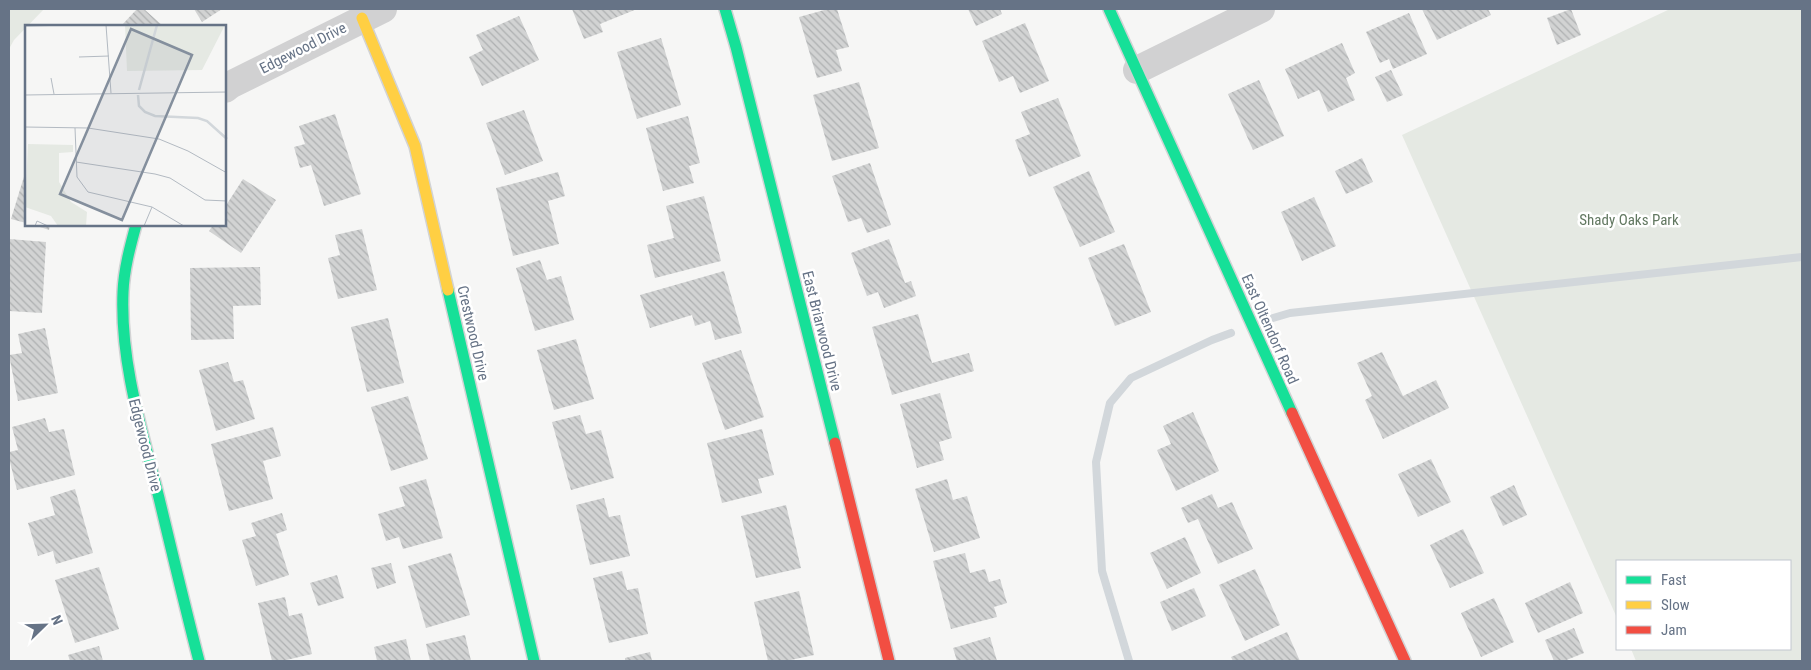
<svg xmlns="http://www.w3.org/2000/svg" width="1811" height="670" viewBox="0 0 1811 670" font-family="'Roboto Condensed',sans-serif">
<defs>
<pattern id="building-back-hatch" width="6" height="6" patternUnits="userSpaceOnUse" patternTransform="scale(1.25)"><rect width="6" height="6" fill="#d2d3d3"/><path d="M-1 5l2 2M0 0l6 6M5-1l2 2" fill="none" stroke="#aeb0b1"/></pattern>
</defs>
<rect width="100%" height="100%" fill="#f6f6f5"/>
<g fill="#e5e9e3">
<polygon points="9,9 44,9 14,40 9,49"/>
<polygon points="1670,9 1802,9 1802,661 1636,661 1631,649 1790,649 1790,561 1617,561 1617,618 1402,135"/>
</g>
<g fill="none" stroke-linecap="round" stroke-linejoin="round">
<g stroke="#d2d7db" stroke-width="8">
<polyline points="1273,318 1290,313 1802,257"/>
<polyline points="1129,661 1102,571 1096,462 1110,403 1131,378 1212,340 1231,333"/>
</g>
</g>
<g fill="url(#building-back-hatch)">
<polygon points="137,9 144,9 163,26 121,26"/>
<polygon points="194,9 222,9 202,22"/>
<polygon points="572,9 637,9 600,24 603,32 584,39"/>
<polygon points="828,9 837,9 849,47 836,50 842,71 817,78 799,17"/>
<polygon points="968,9 1000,9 1002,14 976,26"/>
<polygon points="1422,9 1488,9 1491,15 1437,40"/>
<polygon points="1571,9 1581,35 1557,45 1547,18"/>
<polygon points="1409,13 1427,54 1393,69 1389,59 1380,63 1366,32"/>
<polygon points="519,16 539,60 482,86 469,57 483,50 476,35"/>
<polygon points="1025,23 1049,81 1020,93 1013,76 999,82 982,41"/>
<polygon points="661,38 681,105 637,119 617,52"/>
<polygon points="1342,43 1355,73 1346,78 1355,100 1328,112 1319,90 1298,99 1285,69"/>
<polygon points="1391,70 1403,95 1387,102 1375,77"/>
<polygon points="1259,80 1284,136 1253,150 1228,94"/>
<polygon points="859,82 879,148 832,161 813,95"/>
<polygon points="1058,98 1081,156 1029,177 1015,140 1030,134 1021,112"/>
<polygon points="524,110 543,161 505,175 486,123"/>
<polygon points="335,114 361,194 324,206 311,165 300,168 294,147 305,144 299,126"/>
<polygon points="688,116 700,163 689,166 694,183 663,191 646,128"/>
<polygon points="1362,158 1373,182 1346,194 1335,171"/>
<polygon points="870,163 891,225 867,233 861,218 848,222 832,176"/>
<polygon points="26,170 26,223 11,219"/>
<polygon points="1089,171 1115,232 1080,247 1053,187"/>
<polygon points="558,172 565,196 548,201 559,244 513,256 496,188"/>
<polygon points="243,179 276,200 241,253 209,231 213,225 225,225 225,207"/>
<polygon points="704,196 721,261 655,278 647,245 674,238 666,206"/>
<polygon points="1314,197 1336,246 1302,261 1281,212"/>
<polygon points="34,225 50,225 49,230"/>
<polygon points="362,229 377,290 338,299 328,258 340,255 335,235"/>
<polygon points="9,239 46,242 42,313 9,311"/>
<polygon points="889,239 905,283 911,281 916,296 884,308 878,292 867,296 851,253"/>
<polygon points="1124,244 1151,312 1115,326 1088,258"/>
<polygon points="540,260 547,280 561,276 574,320 535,331 516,268"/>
<polygon points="260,267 261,305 233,306 234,339 191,340 190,268"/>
<polygon points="724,271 742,333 715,340 710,321 695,326 692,315 650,328 640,295"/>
<polygon points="918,314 932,363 969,353 974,371 892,395 872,327"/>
<polygon points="388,318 404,383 367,392 351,327"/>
<polygon points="45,328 58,393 18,401 9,355 22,353 18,334"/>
<polygon points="576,339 594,399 554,410 537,350"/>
<polygon points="741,350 764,417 725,430 702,363"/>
<polygon points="1382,352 1403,396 1436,380 1449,408 1383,439 1365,400 1372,396 1357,363"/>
<polygon points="228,362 234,382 243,380 255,419 216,431 199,370"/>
<polygon points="940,393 952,438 939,442 944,460 917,468 900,404"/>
<polygon points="408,396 428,459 391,471 371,407"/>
<polygon points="1193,412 1219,471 1176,491 1157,450 1171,444 1163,426"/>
<polygon points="580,415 586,434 601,430 614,478 571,490 552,422"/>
<polygon points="45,418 49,432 64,429 75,475 17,490 9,458 9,452 18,450 12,427"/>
<polygon points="273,427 281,456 263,461 273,499 229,511 211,444"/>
<polygon points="762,429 774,475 758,479 762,493 722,503 707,443"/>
<polygon points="1431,459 1451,502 1418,517 1398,474"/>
<polygon points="426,479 443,538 403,549 399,537 386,541 378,514 405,506 399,487"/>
<polygon points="947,479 953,500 967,496 980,538 934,552 915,489"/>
<polygon points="1514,485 1527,515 1503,526 1490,497"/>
<polygon points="75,489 93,553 56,564 53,551 38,556 28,523 55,515 50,497"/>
<polygon points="1212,494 1218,508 1232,502 1253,549 1218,564 1198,519 1188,523 1181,508"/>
<polygon points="604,498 609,517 620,515 630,556 590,565 576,505"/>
<polygon points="786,505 801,568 756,578 741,516"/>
<polygon points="282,513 287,530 276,534 289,575 256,586 242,540 256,536 251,523"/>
<polygon points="1463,529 1484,573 1450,588 1430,545"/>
<polygon points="1185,537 1201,573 1167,589 1150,553"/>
<polygon points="451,553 470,615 426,628 408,566"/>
<polygon points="965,553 970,573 985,569 989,582 1000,579 1007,603 994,607 997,617 951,629 933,561"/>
<polygon points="391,563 396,583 377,589 371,568"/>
<polygon points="99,567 119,629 75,643 55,580"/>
<polygon points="1255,569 1280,625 1245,641 1219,585"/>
<polygon points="622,571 627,590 638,588 648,634 609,643 593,578"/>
<polygon points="337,575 344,598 318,606 310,583"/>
<polygon points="1570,582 1583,613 1538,633 1525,603"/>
<polygon points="1194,588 1206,616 1172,631 1160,602"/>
<polygon points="799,591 814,655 786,661 768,661 754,602"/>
<polygon points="285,597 289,616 302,613 312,654 282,661 272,661 258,603"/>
<polygon points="1494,598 1514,642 1481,657 1461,613"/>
<polygon points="1574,628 1584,653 1564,661 1554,661 1545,640"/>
<polygon points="1287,632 1300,661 1233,661 1231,657"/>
<polygon points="465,635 471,661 430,661 426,644"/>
<polygon points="990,637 997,661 957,661 953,648"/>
<polygon points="406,639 411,661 377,661 374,647"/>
<polygon points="99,646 103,661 70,661 68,655"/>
<polygon points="650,652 652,661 625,661 625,658"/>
</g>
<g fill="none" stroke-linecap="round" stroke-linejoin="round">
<g stroke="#d2d3d4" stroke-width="14">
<g id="fast">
<polyline points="725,9 736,47 835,443"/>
<polyline points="1109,9 1292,413"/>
<path d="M136,225C130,247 124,269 123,292C120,362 142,431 159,498C172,552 185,607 199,661"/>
<polyline points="448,290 534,661"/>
</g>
</g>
<g stroke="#d2d3d4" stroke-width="14">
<polyline id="slow" points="362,18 415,146 448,290"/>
</g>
<g stroke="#d2d3d4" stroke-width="14">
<g id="jam">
<polyline points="1292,413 1405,661"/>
<polyline points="835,443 889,661"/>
</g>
</g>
<g stroke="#d1d1d2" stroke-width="28">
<polyline points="1137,70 1261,9"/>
<polyline points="225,89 230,85 383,9"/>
</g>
<use href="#fast" stroke="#16e098" stroke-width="11"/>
<use href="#slow" stroke="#ffcf43" stroke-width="11"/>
<use href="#jam" stroke="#f24e42" stroke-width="11"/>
</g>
<g text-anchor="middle" stroke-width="5" stroke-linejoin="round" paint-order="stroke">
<g font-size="15" fill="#667386" stroke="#fff">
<text transform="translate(303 48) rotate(-27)" y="5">Edgewood Drive</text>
<text transform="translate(1270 329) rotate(66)" y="5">East Oltendorf Road</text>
<text transform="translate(822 331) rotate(76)" y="5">East Briarwood Drive</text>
<text transform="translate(473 333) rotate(77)" y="5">Crestwood Drive</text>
<text transform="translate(145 445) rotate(76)" y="5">Edgewood Drive</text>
</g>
<g font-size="15" fill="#627861" stroke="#fff">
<text x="1629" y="225">Shady Oaks Park</text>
</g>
</g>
<g transform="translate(25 25)">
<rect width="201" height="201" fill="#f6f6f5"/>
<path d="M100,0H200L177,45L102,46ZM3,119L48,120V127L34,128V157L46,177L62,187L61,201H33L26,191L0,182Z" fill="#e5e9e3"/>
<path fill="none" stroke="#d2d7db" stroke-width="2.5" d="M114,65L132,0M113,70L114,81L120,87L130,91L173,93L182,96L202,114"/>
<path fill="none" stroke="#b3bac2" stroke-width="1" d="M81,0L86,68M0,1L48,0M54,32L84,31M26,53L29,69M0,70L202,67M0,102L63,103L134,114L163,126L202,148M50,103L52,152L63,167L127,182L159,201M51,137L130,149L145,153L180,175L202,176M10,201L12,196L23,201M119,201L127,182"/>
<path fill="#848f9d" fill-opacity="0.15" stroke="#848f9d" stroke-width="2.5" d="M106,4L167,30L97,195L35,169Z"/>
<rect width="201" height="201" fill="none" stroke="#667386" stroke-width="2.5"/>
</g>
<rect width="1811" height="670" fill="none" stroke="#667386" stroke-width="20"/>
<rect x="1616" y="560" width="175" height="90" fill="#ffffff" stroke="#c2c7cf"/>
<rect x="1626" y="576" width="25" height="8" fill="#16e098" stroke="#c2c7cf"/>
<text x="1661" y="585" font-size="15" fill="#667386">Fast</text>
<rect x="1626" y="601" width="25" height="8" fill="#ffcf43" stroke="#c2c7cf"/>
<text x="1661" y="610" font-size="15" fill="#667386">Slow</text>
<rect x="1626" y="626" width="25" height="8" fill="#f24e42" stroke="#c2c7cf"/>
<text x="1661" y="635" font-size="15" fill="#667386">Jam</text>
<g transform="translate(45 625) rotate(67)" stroke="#ffffff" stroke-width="4" paint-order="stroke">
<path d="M0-4L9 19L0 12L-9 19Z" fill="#667386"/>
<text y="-8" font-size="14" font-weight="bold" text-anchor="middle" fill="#667386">N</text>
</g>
</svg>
